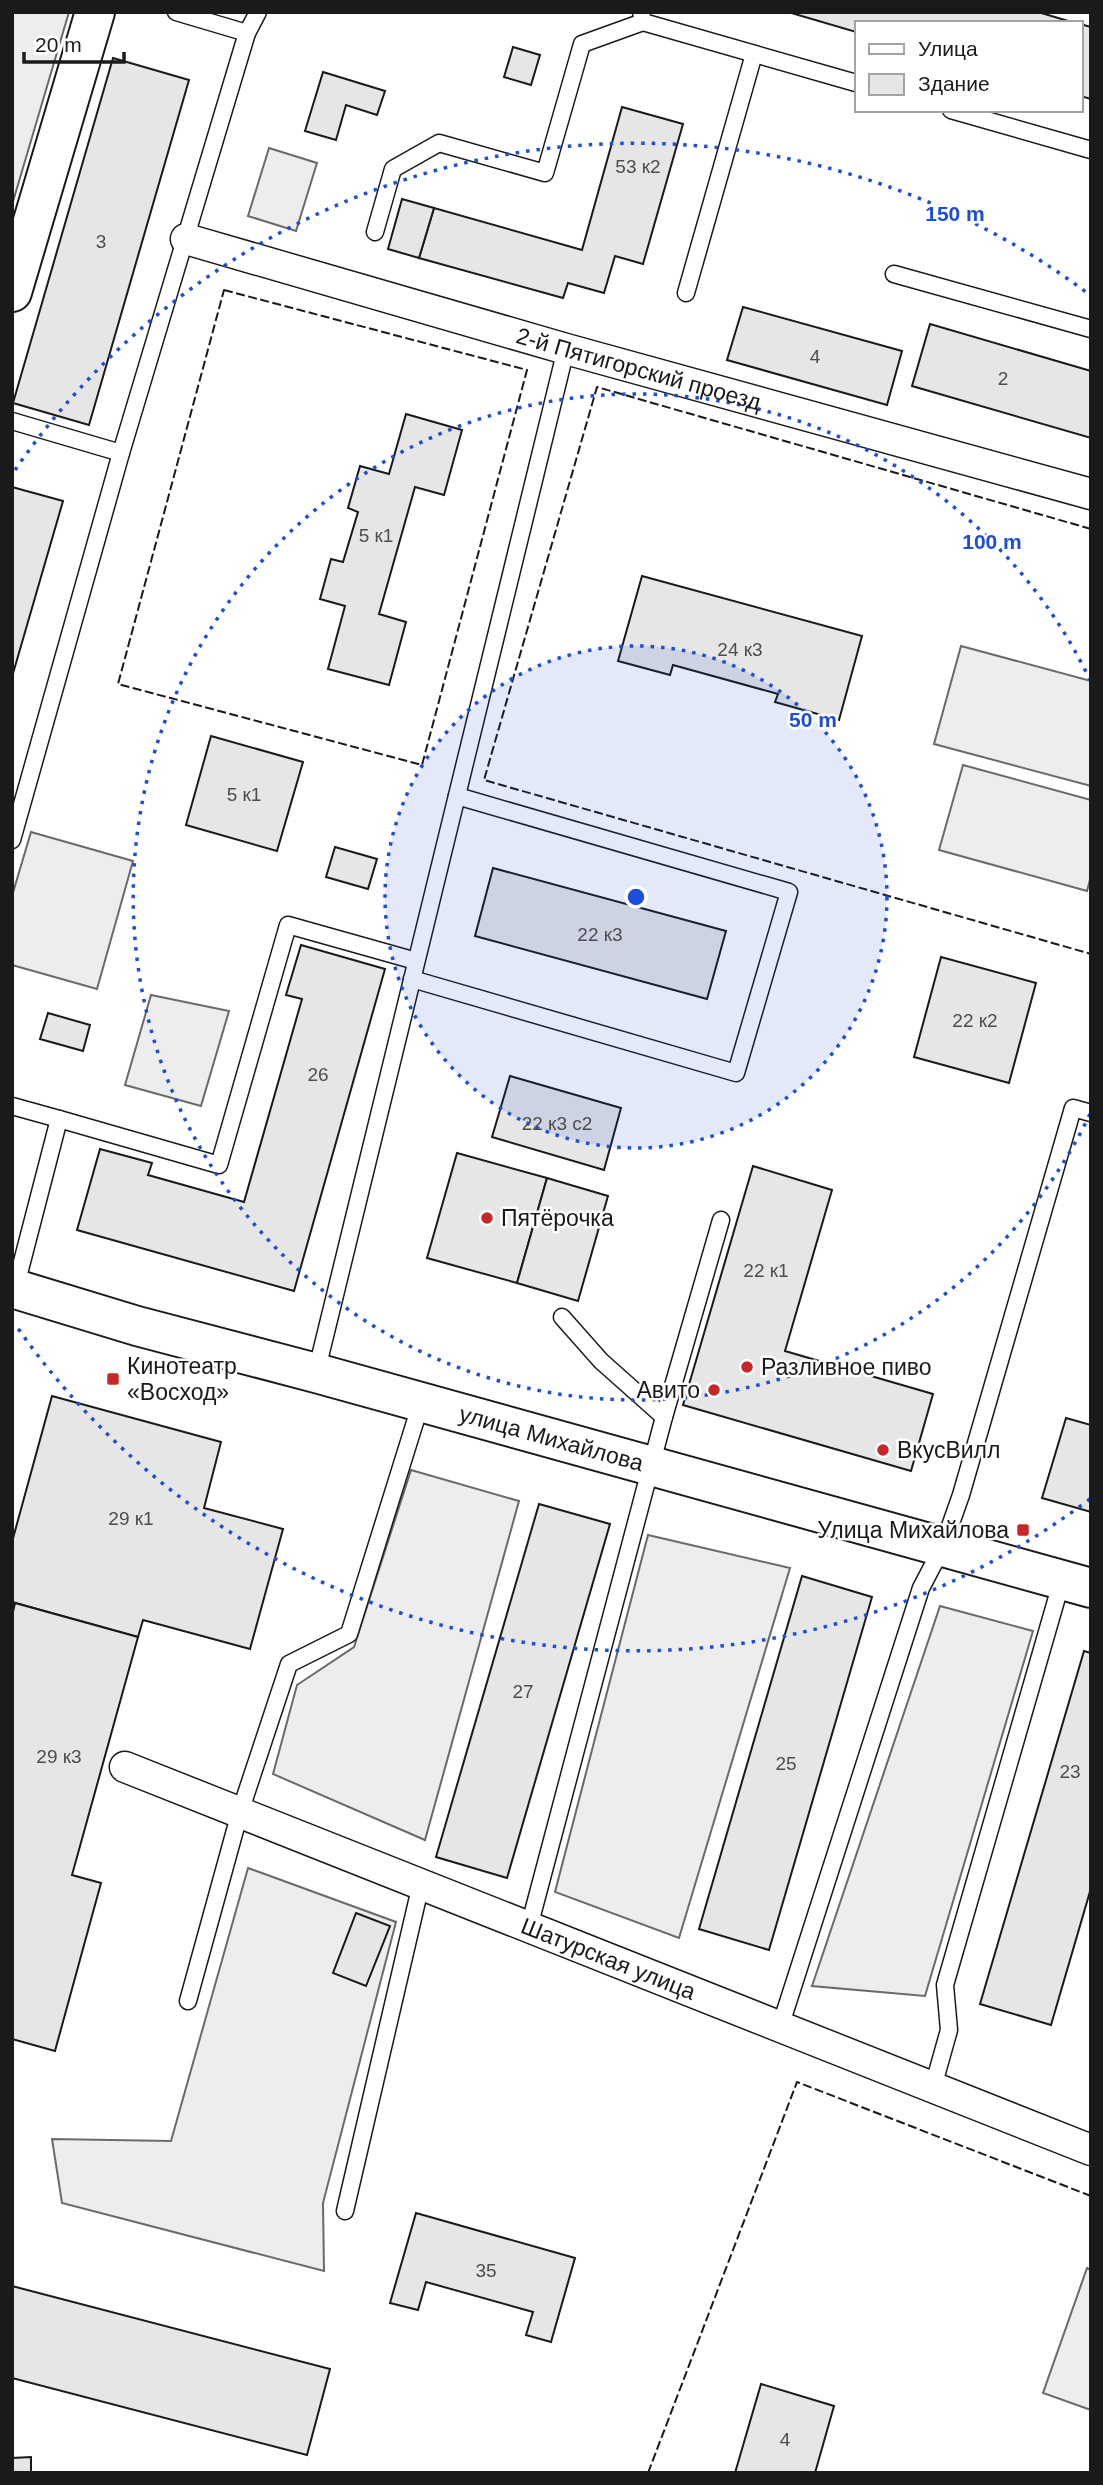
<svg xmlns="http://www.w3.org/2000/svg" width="1103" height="2485" viewBox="0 0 1103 2485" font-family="Helvetica,sans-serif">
<rect width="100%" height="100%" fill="#fff"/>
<g fill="#ededed" stroke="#6a6a6a" stroke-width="2">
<polygon points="12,12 69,12 12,205"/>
<polygon points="269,148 317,163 296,231 248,216"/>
<polygon points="961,646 1091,681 1091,786 934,744"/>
<polygon points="963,765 1091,800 1091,876 1087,891 939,850"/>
<polygon points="31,832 133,861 97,989 12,965 12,896"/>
<polygon points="151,995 229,1011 201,1106 125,1085"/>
<polygon points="411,1470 519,1501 425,1840 273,1774 297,1685 354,1647"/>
<polygon points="648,1535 790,1568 679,1938 555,1892"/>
<polygon points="940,1606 1033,1631 925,1996 812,1986"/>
<polygon points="248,1868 396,1922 323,2203 324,2271 62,2203 52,2139 171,2141"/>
<polygon points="1087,2268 1091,2270 1091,2410 1043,2393"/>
</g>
<g fill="#e6e6e6" stroke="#1a1a1a" stroke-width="2">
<polygon points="788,12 1038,12 1075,23 856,23 856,32"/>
<polygon points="1080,24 1091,27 1091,99 1080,96"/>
<polygon points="513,47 540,55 531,85 504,77"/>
<polygon points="113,58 189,80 89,425 13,403"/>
<polygon points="323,72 385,91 377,115 346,105 336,140 305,131"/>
<polygon points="622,107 683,124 643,264 615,256 604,293 568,283 563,298 419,258 434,208 582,250"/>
<polygon points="402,199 434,208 419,258 388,249"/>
<polygon points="743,307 902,351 887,405 727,360"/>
<polygon points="930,324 1091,371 1091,438 912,386"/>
<polygon points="406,414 462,430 444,495 415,487 379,614 406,622 389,685 328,669 345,606 320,599 331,559 343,562 358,512 348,508 360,466 389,474"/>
<polygon points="12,487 63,501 12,677"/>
<polygon points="642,576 862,636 839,720 775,702 778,694 673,665 670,675 618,661"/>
<polygon points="211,736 303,762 277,851 186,825"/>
<polygon points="335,847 377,859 368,889 326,877"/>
<polygon points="493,868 726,931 707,999 475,936"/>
<polygon points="301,945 385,969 294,1291 77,1230 100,1149 152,1163 148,1175 244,1202 302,999 286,995"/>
<polygon points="941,957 1036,983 1009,1083 914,1057"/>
<polygon points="48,1013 90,1025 83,1051 40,1039"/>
<polygon points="510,1076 621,1108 604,1170 492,1137"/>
<polygon points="457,1153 547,1178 517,1283 427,1258"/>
<polygon points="753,1166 832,1190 785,1351 933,1394 911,1471 683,1405"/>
<polygon points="547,1178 608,1196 578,1301 517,1283"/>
<polygon points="52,1396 221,1442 204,1508 283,1529 250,1649 143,1620 138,1637 12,1602 12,1542"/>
<polygon points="1066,1418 1091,1425 1091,1512 1042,1498"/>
<polygon points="539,1504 610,1524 507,1878 436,1857"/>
<polygon points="802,1576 872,1597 769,1950 699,1929"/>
<polygon points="15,1603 138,1637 72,1875 101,1883 55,2051 12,2039 12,1616"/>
<polygon points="1084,1651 1091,1653 1091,1888 1051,2025 980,2004"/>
<polygon points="356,1913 390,1926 366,1986 333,1973"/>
<polygon points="416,2213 575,2258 551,2342 526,2335 533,2312 426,2282 418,2310 390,2303"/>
<polygon points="12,2286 330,2369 307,2455 12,2378"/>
<polygon points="761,2384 834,2406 815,2473 735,2473"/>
<polygon points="31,2457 31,2473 12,2473 12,2458"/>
</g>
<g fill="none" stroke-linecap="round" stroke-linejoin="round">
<g stroke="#1a1a1a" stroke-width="19">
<g id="lane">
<polyline points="176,12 247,33"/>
<polyline points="641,12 643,22 856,83"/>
<polyline points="951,110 1091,150"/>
<polyline points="375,232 393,169 439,143 545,173 582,44 643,22"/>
<polyline points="894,274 1091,329"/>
<polyline points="686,293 754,54"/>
<polyline points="12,421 121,453"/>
<polyline points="12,840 121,453 247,33 258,12"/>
<polyline points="412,979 736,1073 789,892 457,796"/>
<polyline points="12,1106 59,1119 15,1289"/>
<polyline points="59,1119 219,1165 288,925 416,961"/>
<polyline points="562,1317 601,1361 664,1417"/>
<polyline points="316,1373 566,349"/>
<polyline points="529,1927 664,1417 721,1220"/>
<polyline points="188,2001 240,1812 289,1664 349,1634 421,1403"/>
<polyline points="780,2027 921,1588 943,1546 961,1495 1073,1108 1091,1113"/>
<polyline points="933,2087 949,2030 945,1985 1062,1580"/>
<polyline points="345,2211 421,1884"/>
</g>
</g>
<g stroke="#1a1a1a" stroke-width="33">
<g id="street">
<path id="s1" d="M186,239L566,349L1091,494"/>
<path id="s2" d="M125,1767L1091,2150"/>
</g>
</g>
<g stroke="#1a1a1a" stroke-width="42">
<g id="secondary">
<polyline points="12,292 95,12"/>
<path id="s3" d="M12,1288L137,1326L316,1373L1091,1588"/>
</g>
</g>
<use href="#lane" stroke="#fff" stroke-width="16"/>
<use href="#street" stroke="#fff" stroke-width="30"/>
<use href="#secondary" stroke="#fff" stroke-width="38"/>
<g stroke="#1a1a1a" stroke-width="2" stroke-dasharray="9 3.5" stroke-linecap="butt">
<polygon points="224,290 527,370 422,765 118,684"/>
<polyline points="1091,529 597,387 484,780 1091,954"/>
<polyline points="648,2473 797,2082 1091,2196"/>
</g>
</g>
<circle cx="636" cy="897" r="251" fill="#1d4ed8" fill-opacity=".12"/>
<g fill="none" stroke="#1d4ed8" stroke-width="3.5" stroke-dasharray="3.5 7">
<circle cx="636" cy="897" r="251"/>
<path d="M1090 1114A503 503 0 1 1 1090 680"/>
<path d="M1090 1499A754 754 0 0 1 15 1324M15 470A754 754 0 0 1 1090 295"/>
</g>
<g fill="#c62828" stroke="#fff" stroke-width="2.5">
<circle cx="487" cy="1218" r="7"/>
<circle cx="747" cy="1367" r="7"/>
<rect x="106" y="1372" width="14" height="14" rx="3.5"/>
<circle cx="714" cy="1390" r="7"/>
<circle cx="883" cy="1450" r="7"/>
<rect x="1016" y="1523" width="14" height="14" rx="3.5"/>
</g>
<g text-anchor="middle" stroke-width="5" stroke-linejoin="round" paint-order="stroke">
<g font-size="19" fill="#4d4d4d">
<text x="638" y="173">53 к2</text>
<text x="101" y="248">3</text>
<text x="815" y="363">4</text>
<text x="1003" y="385">2</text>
<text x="376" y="542">5 к1</text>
<text x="740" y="656">24 к3</text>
<text x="244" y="801">5 к1</text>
<text x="600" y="941">22 к3</text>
<text x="975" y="1027">22 к2</text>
<text x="318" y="1081">26</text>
<text x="557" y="1130">22 к3 с2</text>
<text x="766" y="1277">22 к1</text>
<text x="131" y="1525">29 к1</text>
<text x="523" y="1698">27</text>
<text x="59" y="1763">29 к3</text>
<text x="786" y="1770">25</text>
<text x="1070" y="1778">23</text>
<text x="486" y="2277">35</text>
<text x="785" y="2446">4</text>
</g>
<g font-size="23" fill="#1a1a1a" stroke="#fff">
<text dy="8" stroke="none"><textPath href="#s1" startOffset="471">2-й Пятигорский проезд</textPath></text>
<text dy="8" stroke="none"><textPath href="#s3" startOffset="560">улица Михайлова</textPath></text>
<text dy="8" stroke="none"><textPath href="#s2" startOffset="520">Шатурская улица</textPath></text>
</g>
<g font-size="23" fill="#1a1a1a" stroke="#fff" text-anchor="start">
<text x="501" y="1226">Пятёрочка</text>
<text x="127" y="1374">Кинотеатр<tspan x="127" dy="26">«Восход»</tspan></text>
<text x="761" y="1375">Разливное пиво</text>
<text x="700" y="1398" text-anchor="end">Авито</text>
<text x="897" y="1458">ВкусВилл</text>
<text x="1009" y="1538" text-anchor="end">Улица Михайлова</text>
</g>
</g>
<circle cx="636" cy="897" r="10" fill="#1d4ed8" stroke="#fff" stroke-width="3.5"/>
<g font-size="21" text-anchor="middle" font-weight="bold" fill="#1d4ed8" stroke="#fff" stroke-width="5" stroke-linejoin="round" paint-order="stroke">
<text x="955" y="221">150 m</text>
<text x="992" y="549">100 m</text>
<text x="813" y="727">50 m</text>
</g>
<rect width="1103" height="2485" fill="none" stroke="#1a1a1a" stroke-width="28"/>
<rect x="855" y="21" width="228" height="91" fill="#ffffff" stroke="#a3a3a3" stroke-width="2"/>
<rect x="869" y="44" width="35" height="10" fill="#ffffff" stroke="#a3a3a3" stroke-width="2"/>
<text x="918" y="56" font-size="21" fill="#1a1a1a">Улица</text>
<rect x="869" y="74" width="35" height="21" fill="#e6e6e6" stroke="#a3a3a3" stroke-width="2"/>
<text x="918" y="91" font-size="21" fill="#1a1a1a">Здание</text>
<path d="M24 52v10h100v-10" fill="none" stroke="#1a1a1a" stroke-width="3.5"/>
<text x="35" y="52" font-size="21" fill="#1a1a1a" stroke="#ffffff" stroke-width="5" paint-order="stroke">20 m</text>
</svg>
